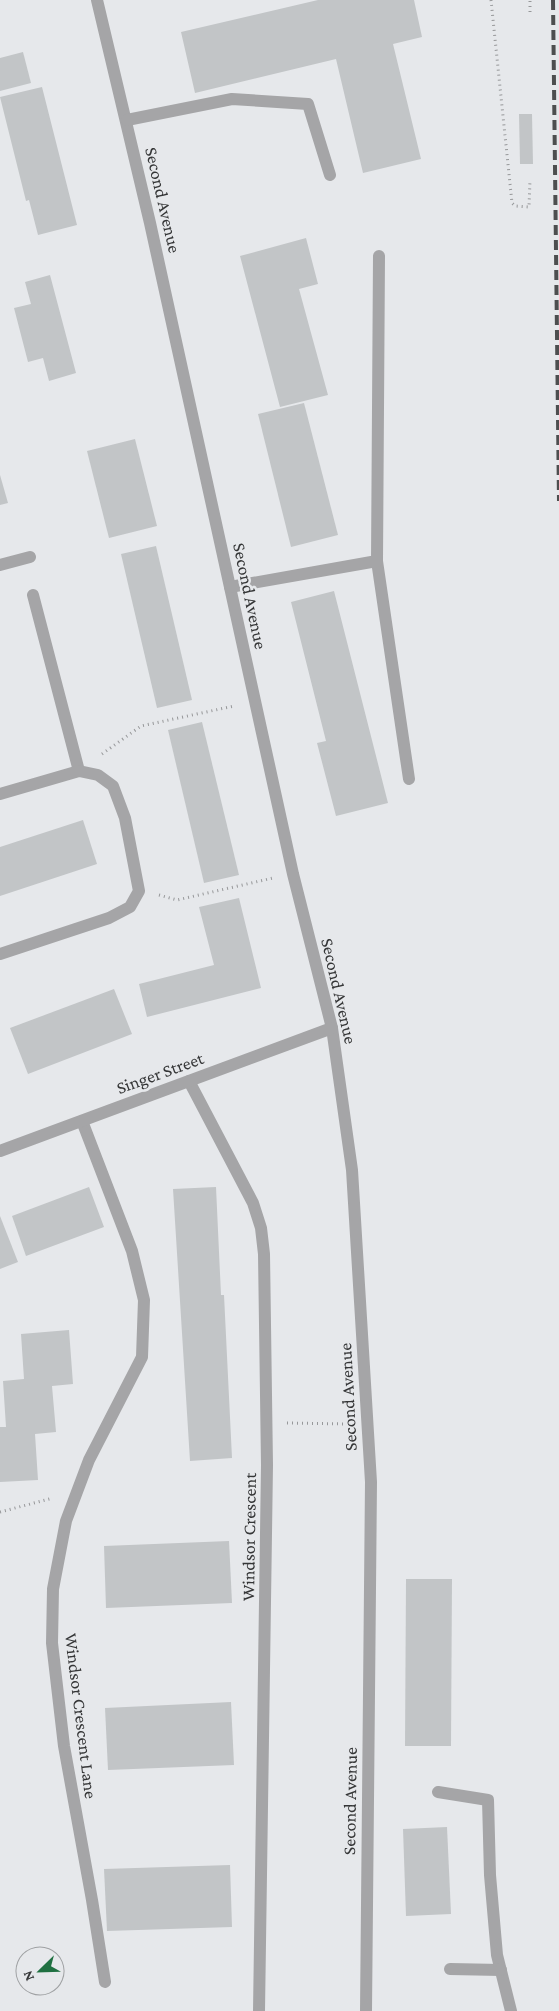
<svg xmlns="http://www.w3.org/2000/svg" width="559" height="2011" viewBox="0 0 559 2011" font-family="'Crimson Pro',serif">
<rect width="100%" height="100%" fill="#e6e8eb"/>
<g fill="#c2c5c7">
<polygon points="318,0 414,0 422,37 393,44 421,159 363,173 336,59 195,93 181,32"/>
<polygon points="23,52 31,83 0,91 0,58"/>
<polygon points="42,87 77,225 38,235 29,200 26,201 0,97"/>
<polygon points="519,114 532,114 533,164 520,164"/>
<polygon points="306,238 318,284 299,289 328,395 280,407 240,256"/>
<polygon points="50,275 76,373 49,381 43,358 28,362 14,308 31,304 25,282"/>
<polygon points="304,403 338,535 291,547 258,414"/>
<polygon points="135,439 157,526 109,538 87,451"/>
<polygon points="0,475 8,503 0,505"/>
<polygon points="156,546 192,700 157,708 121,554"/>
<polygon points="334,591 388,803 336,816 317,743 326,741 291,602"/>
<polygon points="202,722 239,875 204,883 168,730"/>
<polygon points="83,820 97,864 0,896 0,847"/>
<polygon points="239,898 261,988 147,1017 139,984 214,965 199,907"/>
<polygon points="114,989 132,1034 28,1074 10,1028"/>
<polygon points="89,1187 104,1227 26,1256 12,1216"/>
<polygon points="216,1187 221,1295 224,1295 232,1458 190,1461 173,1189"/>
<polygon points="0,1216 18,1262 0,1269"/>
<polygon points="69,1330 73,1384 52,1386 56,1432 35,1434 38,1480 0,1482 0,1427 6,1427 3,1381 24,1379 21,1334"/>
<polygon points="229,1541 232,1603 106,1608 104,1546"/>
<polygon points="406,1579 452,1579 451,1746 405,1746"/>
<polygon points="231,1702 234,1765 108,1770 105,1708"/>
<polygon points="447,1827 451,1914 406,1916 403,1829"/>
<polygon points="230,1865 232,1927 107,1931 104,1869"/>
</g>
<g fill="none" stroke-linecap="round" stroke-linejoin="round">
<g stroke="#969799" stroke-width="3" stroke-dasharray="1 4" stroke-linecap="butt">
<polyline points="491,0 512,203 515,206 529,207 530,180"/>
<polyline points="530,12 530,0"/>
<polyline points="102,754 141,726 234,706"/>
<polyline points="159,895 177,900 273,878"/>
<polyline points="287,1423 346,1424"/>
<polyline points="0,1512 53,1498"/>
</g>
<g stroke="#a5a5a7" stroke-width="12">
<polyline points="97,0 150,223 293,874 332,1028 352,1170 371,1482 366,2011"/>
<polyline points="127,120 232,99 308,104 330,175"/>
<polyline points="377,561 409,779"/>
<polyline points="0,565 30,557"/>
<polyline points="230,587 377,561 379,256"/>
<polyline points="33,595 79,771"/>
<polyline points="0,794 79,771 98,775 113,786 125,818 139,891 130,907 109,918 0,954"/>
<polyline points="189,1081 253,1203 261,1228 264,1254 267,1465 259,2011"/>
<polyline points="82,1121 132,1251 144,1300 142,1357 89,1460 66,1521 53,1589 52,1643 64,1746 92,1900 105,1982"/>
<polyline points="0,1151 332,1028"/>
<polyline points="438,1792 488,1800 490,1875 497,1955 511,2011"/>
<polyline points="450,1969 501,1970"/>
</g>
<polyline stroke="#4d4e4f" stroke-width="4" stroke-dasharray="10 5" stroke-linecap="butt" points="553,0 559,501"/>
</g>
<g text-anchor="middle" stroke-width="5" stroke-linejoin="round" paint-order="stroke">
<g font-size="18" fill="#353637" stroke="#e6e8eb">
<text transform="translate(163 200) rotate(77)" y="6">Second Avenue</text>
<text transform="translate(250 596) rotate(78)" y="6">Second Avenue</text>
<text transform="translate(339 991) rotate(77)" y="6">Second Avenue</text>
<text transform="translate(160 1073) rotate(-20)" y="6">Singer Street</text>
<text transform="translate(348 1397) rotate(-93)" y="6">Second Avenue</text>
<text transform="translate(249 1537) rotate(-89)" y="6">Windsor Crescent</text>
<text transform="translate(81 1716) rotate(83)" y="6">Windsor Crescent Lane</text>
<text transform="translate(350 1801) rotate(-89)" y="6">Second Avenue</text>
</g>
</g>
<g transform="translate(40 1971) rotate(247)"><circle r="24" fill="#e6e8eb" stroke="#9fa1a3"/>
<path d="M0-4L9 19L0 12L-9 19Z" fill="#1f7041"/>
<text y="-8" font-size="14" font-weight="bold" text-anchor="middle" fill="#353637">N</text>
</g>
</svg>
